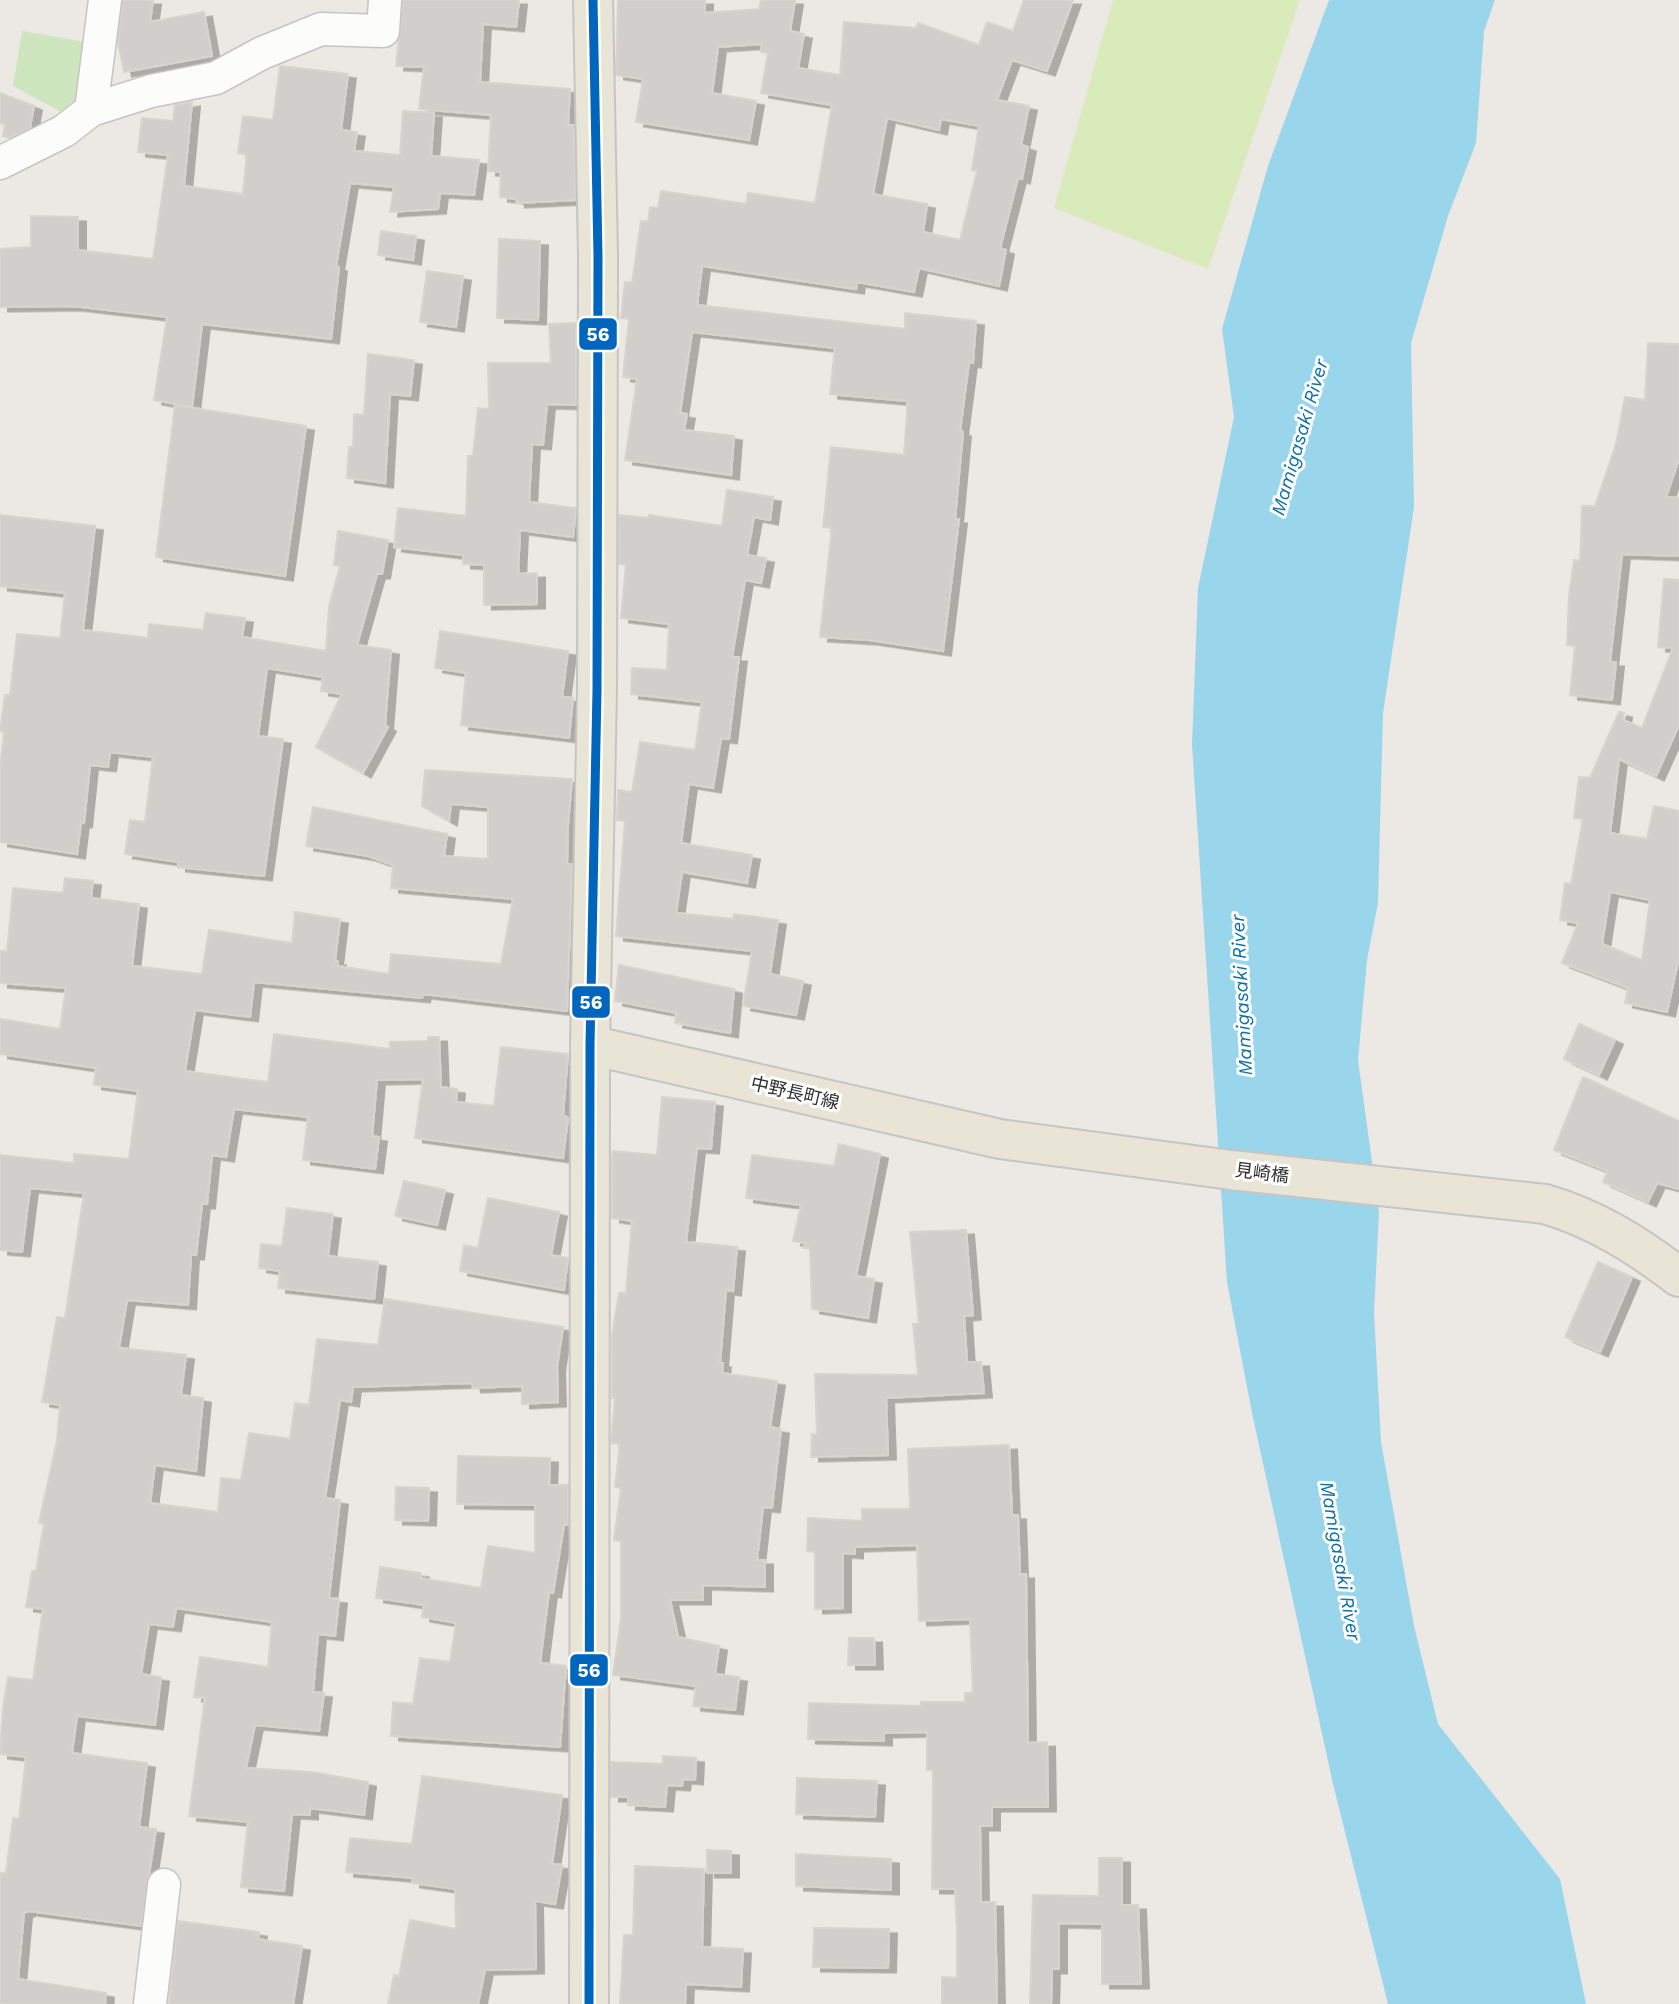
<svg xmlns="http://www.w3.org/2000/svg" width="1679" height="2004" viewBox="0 0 1679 2004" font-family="'Work Sans','Noto Sans JP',sans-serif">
<defs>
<filter id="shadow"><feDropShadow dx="8" dy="4.5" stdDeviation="0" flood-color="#0004"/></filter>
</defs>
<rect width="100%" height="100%" fill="#ece8e4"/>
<polygon fill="#cee6be" points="22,31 91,43 84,89 65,114 13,86"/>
<polygon fill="#d9eabb" points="1113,0 1300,0 1208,269 1054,208"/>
<polygon fill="#99d6ec" points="1329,0 1495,0 1484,31 1476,143 1448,216 1411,343 1414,507 1383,713 1378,903 1367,960 1358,1060 1379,1212 1374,1313 1381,1442 1414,1626 1438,1724 1560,1879 1586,2004 1388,2004 1333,1784 1252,1413 1227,1282 1192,745 1198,588 1234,417 1222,329 1268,166"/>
<g fill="#d1cecb" stroke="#d7d4d0" stroke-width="2" fill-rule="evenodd" filter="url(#shadow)">
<polygon points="123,0 153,0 150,22 204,12 212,56 124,72 118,42"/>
<polygon points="403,0 519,0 516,27 483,24 480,82 570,89 568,125 574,125 575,200 517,203 516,199 500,197 501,172 488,171 491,115 419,109 424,67 396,66"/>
<path d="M618,0H705V13L759,9L761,0H795L790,31L804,34L798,68L840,75L844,22L916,28L918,23L979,45L987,22L1013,31L1024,0H1073L1047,71L1012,60L997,100L1029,106L1021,145L1028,147L1022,179L1018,178L1000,248L1006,250L999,286L919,268L914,292L857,282L856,289L702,266L697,305L905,329V313L976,321L973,363L969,362L960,431L963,432L955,519H959L943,651L869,640L820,637L832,528L823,527L831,447L904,455L907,414V401L830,394L835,348L692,332L680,413L687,414L684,430L734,436L731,475L625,460L637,379L623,377L629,319L621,318L625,282L632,283L641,221L648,222L650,207L658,208L661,191L746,204L748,193L815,203L832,105L761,93L768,53L761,52L762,44L718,47L712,93L756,101L749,140L636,122L643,79L616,75ZM887,118L939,130L941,119L979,126L972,170L977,171L960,240L923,232L927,204L873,194Z"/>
<polygon points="280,66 348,74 341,130 357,132 354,151 400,155 403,111 434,113 431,156 479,160 474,195 440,193 438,209 390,212 394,187 350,183 336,266 339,267 331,339 202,324 192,407 154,400 167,317 73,306 0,307 0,249 31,247 31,216 78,217 78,250 153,259 168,155 138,152 142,118 173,121 175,105 192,102 184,186 243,194 247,154 238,153 243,116 273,120"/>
<polygon points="0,93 34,106 30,128 10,138 3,136 5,124 0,123"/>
<polygon points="381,231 416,236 413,260 378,255"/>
<polygon points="499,239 540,241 538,320 497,318"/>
<polygon points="427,271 463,276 456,327 420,322"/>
<polygon points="576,323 576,405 547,404 543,445 532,444 529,502 576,508 573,537 520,530 518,574 537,573 537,604 484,605 484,565 463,564 463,555 394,547 398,508 466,516 468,456 473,456 478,408 489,409 488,363 551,363 549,324"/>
<polygon points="1648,343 1679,344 1679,459 1666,497 1679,498 1679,556 1622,554 1610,662 1616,662 1612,700 1570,695 1575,646 1567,645 1569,595 1574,560 1580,561 1582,506 1595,506 1616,444 1625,397 1645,400"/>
<polygon points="368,354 414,360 410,396 390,394 385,483 347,478 349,447 353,447 354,414 364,415"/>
<polygon points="175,405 306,426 285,576 156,557"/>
<polygon points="727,490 773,497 770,520 754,517 747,555 766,558 761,583 745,580 732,657 739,657 729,739 721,738 713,788 689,784 681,843 752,855 747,883 682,872 676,913 733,919 734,914 778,920 770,974 803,981 796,1015 743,1006 752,951 616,936 625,821 617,820 618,790 632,792 640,742 695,750 702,702 631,694 632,668 667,670 669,624 621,618 626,565 619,564 619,515 649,518 649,515 722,526"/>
<polygon points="0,515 95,526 83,630 148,638 149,624 203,630 206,613 245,618 242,637 326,651 329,607 340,566 334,565 338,531 388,540 382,574 377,574 357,645 391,650 385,725 388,727 363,773 316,747 342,694 321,691 323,677 267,668 258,736 283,739 264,876 178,867 178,862 125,854 130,820 145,822 153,757 110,752 108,767 90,765 84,823 81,822 77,854 0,842 0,769 4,732 0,731 5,695 10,695 17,634 60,638 65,593 0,586"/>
<path d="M1664,579L1679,580V725L1656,776L1619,759L1610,833L1647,839L1654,806L1679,811V957L1667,1012L1625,1003L1628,988L1562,963L1578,923L1560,920L1565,883L1571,884L1583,819L1574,818L1579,777L1590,778L1619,712L1624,713L1623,720L1642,728L1673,648L1658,647ZM1610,892L1650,900L1642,960L1602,944Z"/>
<polygon points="440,631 568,651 562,697 573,698 569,738 461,725 466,673 435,668"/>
<polygon points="425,770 572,779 568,825 567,864 572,864 567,1011 423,994 422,998 254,982 250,1017 195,1010 185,1071 268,1082 274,1034 390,1049 390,1042 428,1041 428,1037 439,1037 441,1087 457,1089 456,1102 494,1106 501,1047 568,1054 563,1115 568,1118 563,1158 415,1138 423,1079 377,1080 372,1136 379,1137 375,1169 303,1160 308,1117 234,1109 226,1157 212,1155 207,1204 202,1204 196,1255 191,1255 188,1305 127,1300 119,1348 186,1355 181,1395 203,1398 196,1471 155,1465 150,1503 218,1512 221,1478 241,1480 249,1433 290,1439 295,1403 309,1405 317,1339 378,1345 385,1299 563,1327 557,1367 558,1402 522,1404 522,1386 473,1388 472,1383 353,1387 351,1402 340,1400 325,1498 340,1500 329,1598 339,1599 335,1636 318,1634 313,1692 324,1693 319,1731 255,1725 246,1768 312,1772 368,1782 364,1815 310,1808 310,1815 292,1814 284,1891 241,1887 248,1822 189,1816 205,1698 194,1697 200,1657 268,1667 272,1622 176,1608 173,1627 149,1624 141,1674 161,1677 155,1725 77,1716 72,1753 147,1763 139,1827 156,1829 141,1926 28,1911 24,1913 18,1979 106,1993 105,2004 0,2004 0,1873 6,1873 13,1818 19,1819 26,1757 0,1754 3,1708 8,1677 33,1680 43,1609 26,1607 32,1571 36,1571 44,1523 39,1523 57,1441 60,1405 42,1402 57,1317 65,1318 84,1193 30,1188 22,1252 0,1250 0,1155 74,1163 74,1154 129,1159 138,1091 94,1085 96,1068 0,1054 0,1019 60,1029 66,988 0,983 0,951 7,951 13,888 63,893 65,878 93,881 91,898 139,904 132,966 202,974 209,930 292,943 295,912 340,919 335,961 338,961 338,966 389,974 391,954 501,964 513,899 391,888 393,865 368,856 306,846 313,807 447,834 444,856 488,859 488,807 451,804 449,821 422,806"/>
<polygon points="619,965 734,989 730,1033 675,1023 676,1013 615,1001"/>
<polygon points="1579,1024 1615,1040 1599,1075 1564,1059"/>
<polygon points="1583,1077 1679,1121 1679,1189 1657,1183 1648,1202 1603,1182 1608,1171 1554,1150"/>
<polygon points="662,1097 715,1102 711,1149 697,1148 686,1242 737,1247 733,1291 726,1290 720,1363 723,1363 722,1373 777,1381 770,1427 781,1429 772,1508 763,1507 757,1560 765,1560 765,1587 703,1585 703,1600 670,1600 678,1637 719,1646 715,1674 739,1677 735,1710 693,1706 696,1686 613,1675 621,1618 621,1541 614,1540 621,1488 615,1487 620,1444 611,1443 615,1398 612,1398 612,1335 619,1293 626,1293 632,1221 612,1218 612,1158 613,1151 657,1155"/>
<polygon points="839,1144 880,1154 856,1276 874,1279 868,1318 812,1309 810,1248 804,1248 805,1243 793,1241 801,1205 746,1198 752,1155 834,1166"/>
<polygon points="404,1181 445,1190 437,1225 395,1216"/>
<polygon points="488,1198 559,1212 551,1255 568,1258 564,1290 460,1271 464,1245 478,1248"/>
<polygon points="287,1208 333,1214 328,1256 378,1262 374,1299 278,1288 280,1271 259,1268 261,1244 282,1246"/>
<polygon points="966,1230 973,1315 964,1316 967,1362 981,1362 984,1393 886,1398 888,1455 811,1457 812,1434 817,1435 815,1374 918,1375 913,1324 919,1324 910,1232"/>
<polygon points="1598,1262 1632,1277 1600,1352 1565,1337"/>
<polygon points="1009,1445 1012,1515 1018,1515 1020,1574 1026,1574 1028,1743 1047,1742 1048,1807 992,1807 992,1826 980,1826 981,1902 995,1902 997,2004 942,2004 942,1977 957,1978 957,1930 955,1889 932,1889 933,1770 927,1770 927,1732 884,1733 884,1741 808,1739 809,1703 921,1706 921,1702 965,1702 965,1693 973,1693 970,1619 919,1621 917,1545 855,1547 855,1554 843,1553 843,1608 815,1609 815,1552 807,1551 808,1518 862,1521 862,1509 910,1509 908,1449"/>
<polygon points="458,1456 550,1458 549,1485 568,1485 568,1525 564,1525 553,1593 549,1592 540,1663 566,1666 560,1747 391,1736 393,1702 413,1704 420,1658 450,1662 456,1623 422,1617 424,1605 376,1598 380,1567 421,1573 420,1578 481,1588 488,1546 535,1553 535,1505 457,1504"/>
<polygon points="396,1487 429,1488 428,1521 395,1520"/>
<polygon points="849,1638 874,1638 875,1665 848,1665"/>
<polygon points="663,1756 696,1758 695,1780 683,1779 682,1786 667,1785 665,1807 628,1805 628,1797 611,1797 611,1762 663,1764"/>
<polygon points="422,1776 562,1795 552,1864 562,1865 555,1904 535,1901 536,1969 485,1970 478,2004 388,2004 394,1975 399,1976 410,1920 456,1929 455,1889 412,1883 413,1878 346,1872 350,1838 412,1844"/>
<polygon points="797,1778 877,1781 875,1817 796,1814"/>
<polygon points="707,1850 731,1851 731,1873 707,1873"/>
<polygon points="796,1854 891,1859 891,1890 796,1886"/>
<polygon points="1099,1858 1122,1858 1122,1905 1138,1905 1141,1984 1102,1984 1102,1924 1059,1923 1059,1969 1052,1969 1051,2004 1030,2004 1033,1895 1099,1896"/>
<polygon points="635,1866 704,1869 702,1947 743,1949 741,1987 686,1984 685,2004 620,2004 624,1935 633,1935"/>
<polygon points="178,1921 259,1932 258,1939 302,1946 293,2004 169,2004"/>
<polygon points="814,1928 889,1929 888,1968 813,1967"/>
</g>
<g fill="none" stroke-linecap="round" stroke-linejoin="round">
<g stroke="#c5c4c5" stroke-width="35">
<g id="minor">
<polyline points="91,110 151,91 216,78 262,53 321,29 383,31 385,0"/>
<polyline points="0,163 64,131 91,110 105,0"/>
<polyline points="150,2004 164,1885"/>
</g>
</g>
<g stroke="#c6c5c4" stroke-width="42">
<g id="major">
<path d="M590,1045L1000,1139L1231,1170L1545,1204C1596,1219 1637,1245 1679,1277"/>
<polyline points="589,2004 590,1045 597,690 598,256 593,0"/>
</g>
</g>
<use href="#minor" stroke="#fcfcfb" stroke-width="32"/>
<use href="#major" stroke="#e8e4d6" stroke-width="38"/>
<g stroke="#fff" stroke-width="14">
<polyline id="bus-1" points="589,2004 590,1045 597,690 598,256 593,0"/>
</g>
<use href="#bus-1" stroke="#0065bd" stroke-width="9"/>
</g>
<g text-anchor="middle" stroke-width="6" stroke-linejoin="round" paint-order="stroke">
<g font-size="18" fill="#2e2e2e" stroke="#fff">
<text transform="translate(795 1093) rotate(13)" y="6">中野長町線</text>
<text transform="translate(1262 1173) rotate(7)" y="6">見崎橋</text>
</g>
<g font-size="19" font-style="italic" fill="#0d6fa3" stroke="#fff">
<text transform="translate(1299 437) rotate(-74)" y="7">Mamigasaki River</text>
<text transform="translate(1241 995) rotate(-93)" y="7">Mamigasaki River</text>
<text transform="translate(1341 1561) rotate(80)" y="7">Mamigasaki River</text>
</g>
</g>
<g stroke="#fff" stroke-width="2.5">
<rect x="578" y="317" width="40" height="34" rx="7" fill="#0065bd"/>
<rect x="571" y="985" width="40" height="34" rx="7" fill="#0065bd"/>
<rect x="569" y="1653" width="40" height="34" rx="7" fill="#0065bd"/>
</g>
<g font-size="19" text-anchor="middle" font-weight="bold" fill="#fff">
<text x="598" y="341">56</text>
<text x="591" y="1009">56</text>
<text x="589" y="1677">56</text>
</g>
</svg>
